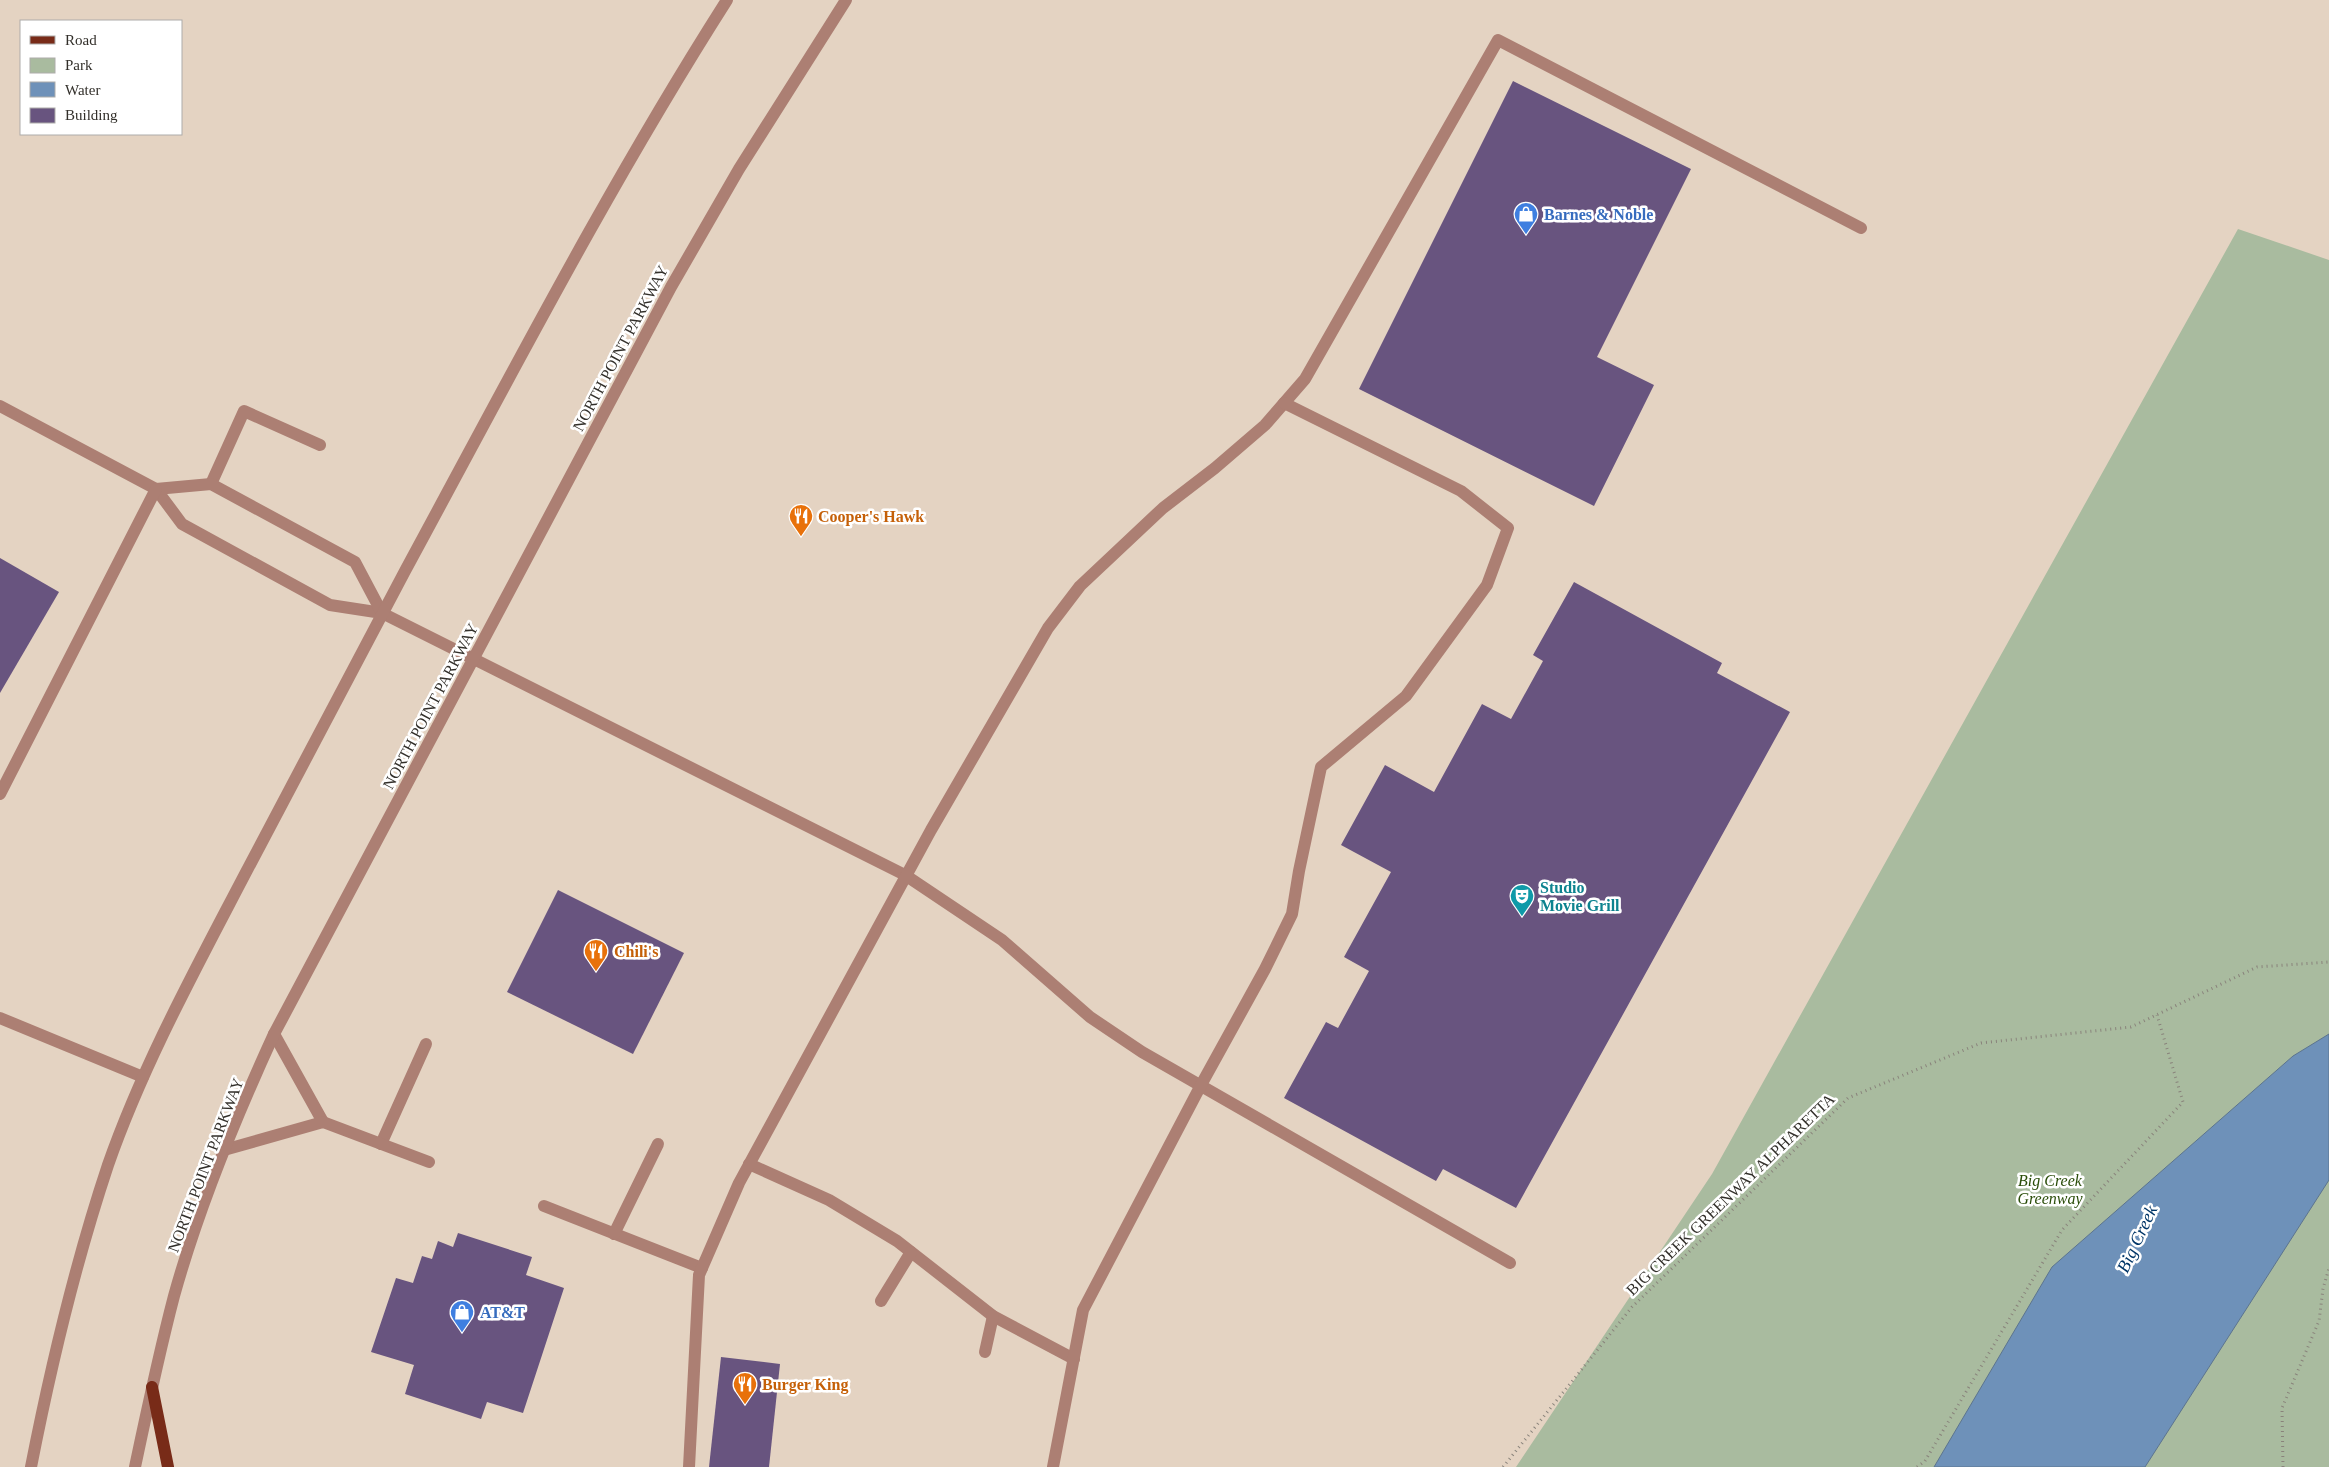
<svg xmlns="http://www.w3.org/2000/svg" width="2329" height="1467" viewBox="0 0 2329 1467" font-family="Georgia,serif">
<rect width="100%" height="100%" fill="#e7ded1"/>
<path fill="#e4d3c2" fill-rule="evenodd" d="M0,0H2329V588L1754,1467H0ZM21,21H181V134H21Z"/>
<polygon fill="#a9bb9f" points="2238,229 2329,260 2329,1467 1516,1467 1712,1174"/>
<polygon fill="#6e91b9" stroke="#5c748e" points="2329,1034 2329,1180 2145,1467 1934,1467 2052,1267 2293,1056"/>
<g fill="#68547f">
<polygon points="1513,81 1691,169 1597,357 1654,385 1594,506 1359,389"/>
<polygon points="0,558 59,592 0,693"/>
<polygon points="1574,582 1722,663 1717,673 1790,712 1516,1208 1443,1169 1436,1181 1284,1098 1326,1022 1338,1028 1369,971 1344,957 1391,872 1341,845 1385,765 1434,792 1482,704 1511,719 1543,661 1533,655"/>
<polygon points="558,890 684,953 633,1054 507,992"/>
<polygon points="458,1233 532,1257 526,1275 564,1288 523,1413 487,1402 481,1419 405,1394 414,1365 371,1352 396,1278 413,1283 422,1256 432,1259 438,1241 453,1247"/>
<polygon points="721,1357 780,1364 769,1467 709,1467"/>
</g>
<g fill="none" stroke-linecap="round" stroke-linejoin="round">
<g stroke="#89837b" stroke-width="3" stroke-dasharray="1 4" stroke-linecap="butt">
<polyline points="1503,1467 1632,1307 1848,1098 1981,1043 2131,1027 2257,967 2329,962"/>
<polyline points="1917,1467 1925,1461 2062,1230 2183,1102 2157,1015"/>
<polyline points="2283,1467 2282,1408 2319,1321 2323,1289 2329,1268"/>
</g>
<g stroke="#ac7f73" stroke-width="12">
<polyline points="0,406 156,489 182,524 330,605 382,613 905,875 1002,940 1090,1017 1142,1052 1510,1263"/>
<polyline points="211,484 244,411 320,445"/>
<polyline points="156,489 211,484 355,562 382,613"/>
<polyline points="0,794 156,489"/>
<polyline points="0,1018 143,1077"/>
<polyline points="274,1034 323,1122"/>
<polyline points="381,1144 426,1044"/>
<polyline points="224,1150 323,1122 429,1162"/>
<polyline points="749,1164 829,1200 897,1241 993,1316 1074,1359"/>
<polyline points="544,1206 702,1268"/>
<polyline points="614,1234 658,1144"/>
<polyline points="881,1301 911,1252"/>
<polyline points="985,1352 993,1316"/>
<path d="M31,1467C51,1365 75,1264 108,1165C143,1065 195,970 244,876C298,774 351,673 405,571C509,379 609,185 727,0"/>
<path d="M135,1467C147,1410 159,1353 174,1296C199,1206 235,1119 274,1034L671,287L739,169L846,0"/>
<polyline points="689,1467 699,1275 739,1183 931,830 1048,628 1080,586 1163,508 1215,468 1265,425 1305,379 1498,40 1861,228"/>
<polyline points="1053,1467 1083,1310 1201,1085 1265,969 1292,914 1299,871 1321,767 1406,696 1487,585 1508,528 1461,491 1284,403"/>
</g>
<polyline stroke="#782b18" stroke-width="12" points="152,1387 168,1467"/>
</g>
<defs>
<g id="shop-pin" transform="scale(1.25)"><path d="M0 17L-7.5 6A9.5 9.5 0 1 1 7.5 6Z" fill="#3f7fe0" stroke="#fff"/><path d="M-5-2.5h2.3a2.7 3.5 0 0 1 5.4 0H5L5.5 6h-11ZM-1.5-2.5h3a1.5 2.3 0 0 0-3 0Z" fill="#fff"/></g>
<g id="restaurant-pin" transform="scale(1.25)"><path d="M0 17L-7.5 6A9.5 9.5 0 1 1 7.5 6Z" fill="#e8710a" stroke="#fff"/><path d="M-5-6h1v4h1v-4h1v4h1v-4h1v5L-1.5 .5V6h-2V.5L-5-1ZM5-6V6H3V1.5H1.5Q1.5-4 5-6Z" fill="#fff"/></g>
<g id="theatre-pin" transform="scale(1.25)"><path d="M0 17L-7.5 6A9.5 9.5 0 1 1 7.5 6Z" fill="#0f9aa8" stroke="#fff"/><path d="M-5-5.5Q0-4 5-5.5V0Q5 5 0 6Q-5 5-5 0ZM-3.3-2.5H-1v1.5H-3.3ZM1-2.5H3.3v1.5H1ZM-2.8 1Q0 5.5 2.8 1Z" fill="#fff"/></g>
</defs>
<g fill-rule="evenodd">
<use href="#shop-pin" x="1526" y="214"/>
<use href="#restaurant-pin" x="801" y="516"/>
<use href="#theatre-pin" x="1522" y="896"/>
<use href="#restaurant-pin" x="596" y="951"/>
<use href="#shop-pin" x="462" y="1312"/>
<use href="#restaurant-pin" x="745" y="1384"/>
</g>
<g text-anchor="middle" stroke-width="5" stroke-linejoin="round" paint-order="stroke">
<g font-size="16" font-weight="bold" fill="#366cbe" stroke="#fff" text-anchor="start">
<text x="1544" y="220">Barnes &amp; Noble</text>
<text x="480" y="1318">AT&amp;T</text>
</g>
<g font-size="16" fill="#322f2a" stroke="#fff">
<text transform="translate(620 348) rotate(-62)" y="6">NORTH POINT PARKWAY</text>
<text transform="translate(430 706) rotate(-62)" y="6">NORTH POINT PARKWAY</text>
<text transform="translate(205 1165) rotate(-69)" y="6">NORTH POINT PARKWAY</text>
<text transform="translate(1730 1194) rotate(-44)" y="6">BIG CREEK GREENWAY ALPHARETTA</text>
</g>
<g font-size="16" font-weight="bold" fill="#c56008" stroke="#fff" text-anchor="start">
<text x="818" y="522">Cooper's Hawk</text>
<text x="614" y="957">Chili's</text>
<text x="762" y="1390">Burger King</text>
</g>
<g font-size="16" font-weight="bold" fill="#0d838f" stroke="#fff" text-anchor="start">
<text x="1540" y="893">Studio<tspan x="1540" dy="18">Movie Grill</tspan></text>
</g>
<g font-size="16" font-style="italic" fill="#2a4d09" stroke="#fff">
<text x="2050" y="1186">Big Creek<tspan x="2050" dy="18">Greenway</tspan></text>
</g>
<g font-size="18" font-style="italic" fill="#003567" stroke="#fff">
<text transform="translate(2137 1239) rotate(-65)" y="6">Big Creek</text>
</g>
</g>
<rect x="20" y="20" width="162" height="115" fill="#ffffff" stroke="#adacaa"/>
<rect x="30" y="36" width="25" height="8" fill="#782b18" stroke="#adacaa"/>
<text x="65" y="45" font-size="15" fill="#322f2a">Road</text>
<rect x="30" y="58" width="25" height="15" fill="#a9bb9f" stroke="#adacaa"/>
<text x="65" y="70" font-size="15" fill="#322f2a">Park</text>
<rect x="30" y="82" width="25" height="15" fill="#6e91b9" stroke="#adacaa"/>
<text x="65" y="95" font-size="15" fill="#322f2a">Water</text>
<rect x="30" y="108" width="25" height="15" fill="#68547f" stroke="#adacaa"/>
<text x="65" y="120" font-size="15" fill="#322f2a">Building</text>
</svg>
